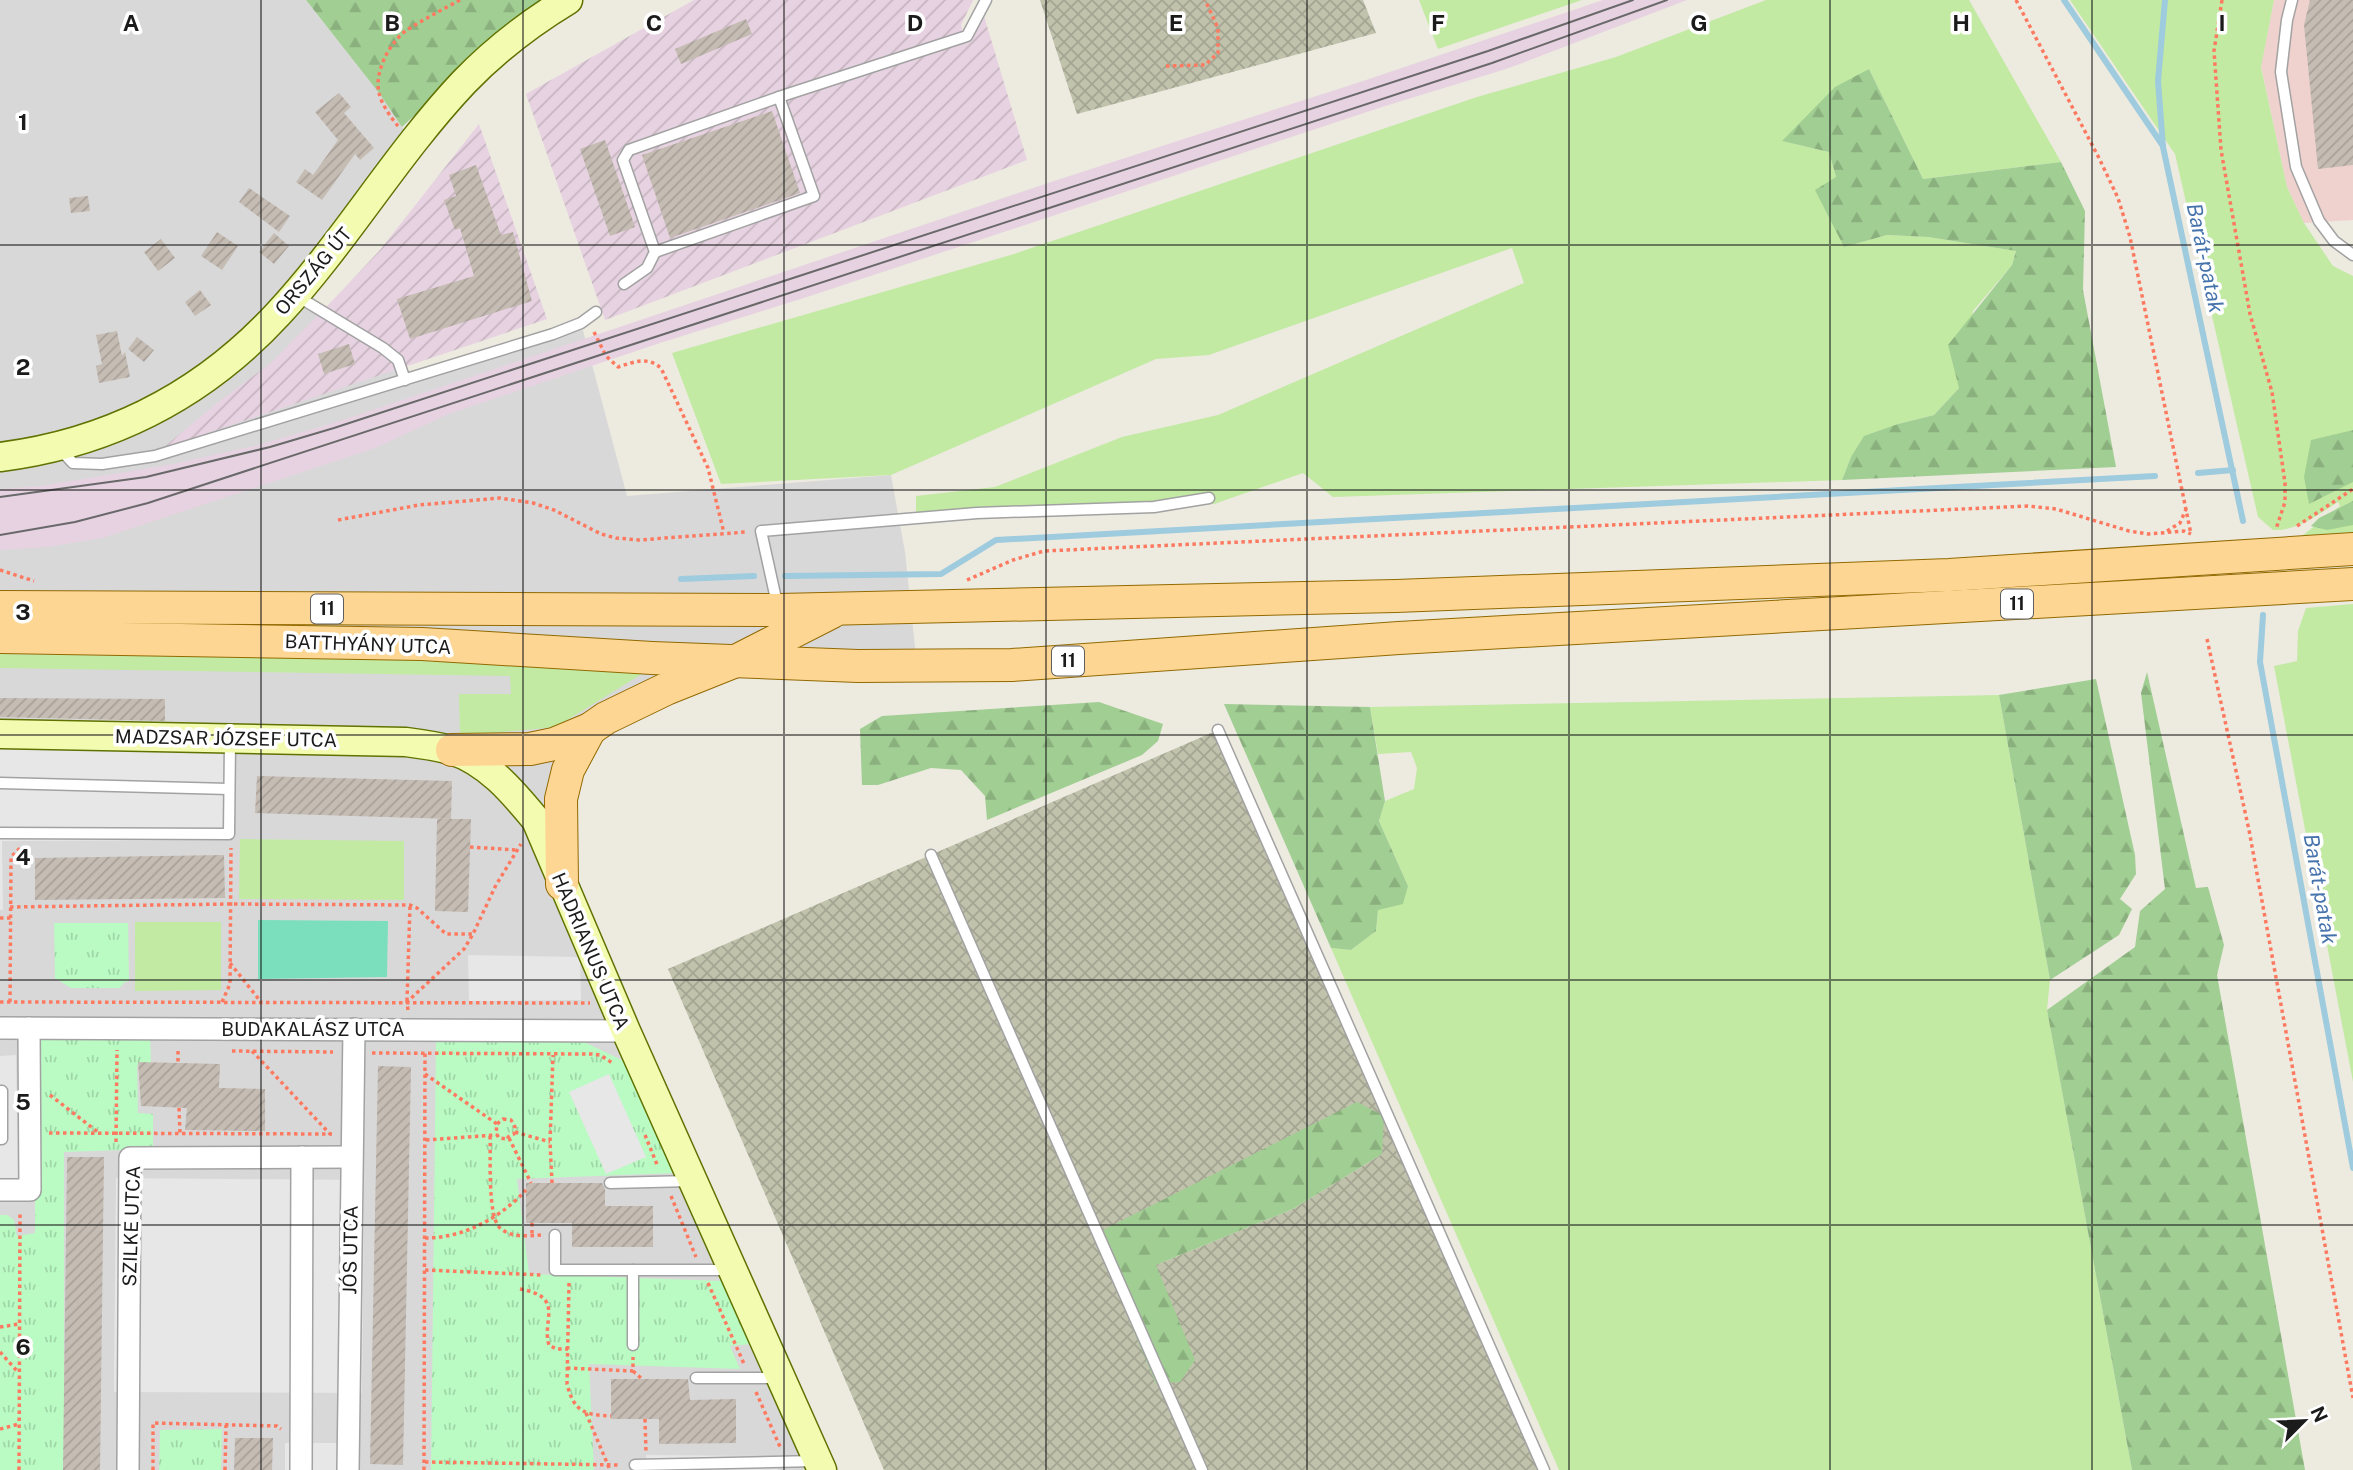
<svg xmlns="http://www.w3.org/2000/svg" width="2353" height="1470" viewBox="0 0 2353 1470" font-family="'Public Sans',sans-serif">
<defs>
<pattern id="industrial-furrows" width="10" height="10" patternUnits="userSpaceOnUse" patternTransform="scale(1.75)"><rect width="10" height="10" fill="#e7d2e1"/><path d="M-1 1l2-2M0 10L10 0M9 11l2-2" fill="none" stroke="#c6b4c0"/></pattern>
<pattern id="construction-cross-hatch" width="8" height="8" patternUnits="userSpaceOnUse" patternTransform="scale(1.75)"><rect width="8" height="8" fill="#c0c2ac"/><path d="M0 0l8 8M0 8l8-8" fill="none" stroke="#a4a693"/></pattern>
<pattern id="forest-firs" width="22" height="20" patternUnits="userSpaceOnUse" patternTransform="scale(1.75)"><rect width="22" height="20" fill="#a1ce93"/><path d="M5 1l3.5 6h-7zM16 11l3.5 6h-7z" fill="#8ab07e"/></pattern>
<pattern id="park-tufts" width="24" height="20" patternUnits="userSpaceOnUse" patternTransform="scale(1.75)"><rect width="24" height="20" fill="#bafac3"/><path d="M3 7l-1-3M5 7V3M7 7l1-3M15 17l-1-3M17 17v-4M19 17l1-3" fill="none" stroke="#9fd6a7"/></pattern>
<pattern id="building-hatch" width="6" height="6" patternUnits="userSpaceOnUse" patternTransform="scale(1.75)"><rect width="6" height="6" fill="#c5bcb3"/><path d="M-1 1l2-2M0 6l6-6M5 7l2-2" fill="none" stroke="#a9a199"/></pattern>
</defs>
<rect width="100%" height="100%" fill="#edeae0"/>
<polygon fill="#d9d8d8" points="0,0 306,0 379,93 413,143 304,284 324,313 383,348 405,380 581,323 627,496 891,475 905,552 918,676 760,672 683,691 599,735 578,770 570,879 830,1470 0,1470"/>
<polygon fill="#efd1ce" points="2274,0 2353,0 2353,220 2304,223 2287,187 2261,66"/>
<g fill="url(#industrial-furrows)">
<polygon points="694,0 973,0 961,25 967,44 984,16 1027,160 605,320 526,94"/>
<polygon points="479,124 547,319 163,448 217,403 271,363 334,299 380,250"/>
</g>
<polygon fill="#e7d2e1" points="1603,0 1687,0 1509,68 1382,107 807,297 660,343 451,413 375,448 102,538 46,547 0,550 0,489 41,486 168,465 258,445 340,421 1054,181 1366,80"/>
<g fill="url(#construction-cross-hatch)" fill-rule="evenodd">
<polygon points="1040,0 1363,0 1376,33 1077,114"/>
<path d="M1218,730L1544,1470H884L668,969ZM1382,1154L1293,1209L1156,1265Z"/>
</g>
<g fill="#c2eaa3">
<polygon points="1419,0 1582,0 1438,49"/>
<polygon points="1766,0 1969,0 2061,162 1923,179 1869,69 1783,141 1829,152 1836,177 1844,247 1887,235 1928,237 2016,251 2012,265 1973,311 1959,388 1934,415 1898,424 1851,457 1842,480 1333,497 1303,473 1214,504 916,516 916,496 995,487 1122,437 1218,415 1524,283 1512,248 1209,355 1156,359 891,475 721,484 672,353 1014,254 1477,97 1616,57"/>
<path d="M2070,0H2274L2261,67L2287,187L2304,223L2333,266L2353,276V532L2298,539L2340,506L2338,502C2318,515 2297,531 2273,530L2258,517L2175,154Z"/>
<polygon points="2353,604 2353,1082 2274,666 2297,661 2298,631 2306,608"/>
<polygon points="0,654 510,661 645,672 556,727 460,736 459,694 511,694 510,676 0,668"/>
<polygon points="1999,695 2050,980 2047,1010 2132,1470 1559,1470 1331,948 1351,950 1376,931 1378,910 1408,886 1379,821 1385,801 1414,789 1417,768 1411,752 1378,754 1370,707"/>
<polygon points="240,839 404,841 404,900 239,899"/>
<polygon points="135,922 221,922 221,990 135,991"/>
</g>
<g fill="url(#forest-firs)">
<polygon points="306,0 545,0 525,11 402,127 379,93"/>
<polygon points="1869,69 1923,179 2061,162 2085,211 2083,290 2116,467 1842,480 1851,457 1864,436 1898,424 1934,415 1959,388 1948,345 2012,265 2016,251 1928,237 1887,235 1844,247 1815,190 1836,177 1829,152 1782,141 1835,87"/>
<polygon points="2353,430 2353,482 2309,504 2304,477 2311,440"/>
<polygon points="2353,501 2353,525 2327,530 2311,526 2319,518"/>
<polygon points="2147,672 2196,888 2208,887 2224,945 2217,975 2305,1470 2132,1470 2047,1010 2135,947 2140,911 2165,889 2141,693"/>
<polygon points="2096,679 2135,855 2136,874 2120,899 2132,909 2119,935 2050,980 1999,695"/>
<polygon points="1099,702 1163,724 1158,741 1142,755 987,820 985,796 961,770 931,768 878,785 862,785 860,729 882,716"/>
<polygon points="1224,704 1370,707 1385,801 1379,821 1408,886 1403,904 1378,910 1376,931 1351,950 1331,948"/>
<polygon points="1357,1102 1384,1116 1382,1154 1293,1209 1156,1265 1195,1360 1180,1382 1156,1384 1093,1235"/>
</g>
<g fill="url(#park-tufts)">
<polygon points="54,923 128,923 129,981 125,982 119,988 71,988 55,978"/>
<polygon points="150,1035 151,1064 137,1065 138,1113 153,1114 153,1149 64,1152 64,1470 0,1470 0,1215 7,1215 14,1220 17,1236 35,1233 35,1037"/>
<polygon points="436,1038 576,1038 630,1064 677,1173 517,1179 529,1274 723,1281 752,1344 730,1346 740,1369 589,1364 594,1470 431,1470"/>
<polygon points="222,1429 221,1470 159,1470 160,1430"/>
</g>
<polygon fill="#7bdfbe" points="258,920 388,921 387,977 258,979"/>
<g fill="#e7e7e7">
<polygon points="0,744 233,750 230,840 2,841 3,910 0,910"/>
<polygon points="468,955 580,957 581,1000 469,1001"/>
<polygon points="16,1055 18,1178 0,1178 0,1056"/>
<polygon points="609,1074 646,1157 606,1174 569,1092"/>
<polygon points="116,1178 364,1180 362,1393 114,1392"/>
<rect x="285" y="1443" width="53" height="27"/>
<polygon points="646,1455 777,1456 778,1470 647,1470"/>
</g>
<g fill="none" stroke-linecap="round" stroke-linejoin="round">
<g stroke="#9ecbdd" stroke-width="6">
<polyline points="2064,0 2163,146"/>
<polyline points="2165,0 2158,81 2163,147 2243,521"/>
<polyline points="2198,473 2233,470"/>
<polyline points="785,576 941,574 996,540 2155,476"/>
<polyline points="681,579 754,576"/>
<polyline points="2263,615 2260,662 2353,1168"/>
</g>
</g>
<g fill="url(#building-hatch)">
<polygon points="2310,0 2353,0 2353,165 2318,169 2304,25"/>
<polygon points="746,19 752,34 681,64 675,49"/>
<polygon points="339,93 351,107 344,113 374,148 360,160 355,154 322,200 296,182 305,169 313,175 338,140 315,112"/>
<polygon points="772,111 800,193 670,238 642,155"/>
<polygon points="605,140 635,227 610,236 580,149"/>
<polygon points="476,165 501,235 513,232 532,301 410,339 397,299 474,276 460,228 455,230 444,200 456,196 449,175"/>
<polygon points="249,188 290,216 279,232 239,202"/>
<polygon points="88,196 90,211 71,213 69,198"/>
<polygon points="217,232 238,246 222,270 201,256"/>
<polygon points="274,233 289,246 274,264 259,252"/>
<polygon points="161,239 175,258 158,271 144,252"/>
<polygon points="200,290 211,305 195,316 185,302"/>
<polygon points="117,331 122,356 125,352 130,377 99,383 96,366 102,364 96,335"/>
<polygon points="137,337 154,350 144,362 128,349"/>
<polygon points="349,344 355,364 324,374 318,354"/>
<polygon points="0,698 165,699 165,721 0,717"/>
<polygon points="257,776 452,781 451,819 255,813"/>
<polygon points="437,819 471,819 468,912 435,911"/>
<polygon points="224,855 225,898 35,900 35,858"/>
<polygon points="138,1062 220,1064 219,1088 265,1089 265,1131 185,1130 187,1108 141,1106"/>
<polygon points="378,1066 411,1067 403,1465 370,1464"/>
<polygon points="67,1157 104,1157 100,1470 63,1470"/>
<polygon points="526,1183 602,1183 605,1189 605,1206 653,1206 653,1247 572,1247 572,1223 526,1223"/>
<polygon points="611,1379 688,1379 690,1400 736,1399 736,1443 659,1444 659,1419 611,1419"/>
<polygon points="235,1438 273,1438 272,1470 234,1470"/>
</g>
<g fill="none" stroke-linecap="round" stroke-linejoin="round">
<g stroke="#a2a2a2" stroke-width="13">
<g id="lane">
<polyline points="2292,0 2287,20 2281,72 2296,167 2319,221 2334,241 2353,255"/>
<polyline points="655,252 814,196 779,97"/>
<polyline points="624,284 647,268 655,252 623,160 629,150 785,95 967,36 986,0"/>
<polyline points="297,296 383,348 398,360 405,380"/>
<polyline points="60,449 73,463 102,464 155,456 553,334 581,323 596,312"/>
<polyline points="778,608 761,531 977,513 1154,507 1209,498"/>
<polyline points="1218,730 1544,1470"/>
<polyline points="0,783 229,789"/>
<polyline points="0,833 229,834 230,741"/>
<polyline points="931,855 1202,1470"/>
<polyline points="0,1091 2,1091 2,1139 0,1139"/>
<polyline points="610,1183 691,1181"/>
<polyline points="555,1235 555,1270 730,1270"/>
<polyline points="633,1270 633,1345"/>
<polyline points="696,1378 780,1378"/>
<polyline points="635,1465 815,1461"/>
</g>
</g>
<g stroke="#a2a2a2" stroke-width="24">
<g id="street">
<polyline points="0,1028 626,1031"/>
<polyline points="0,1190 30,1190 29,1028"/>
<polyline points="128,1470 130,1158 351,1157"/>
<polyline points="301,1470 302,1157"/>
<polyline points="348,1470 354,1029"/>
</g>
</g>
<g stroke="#607202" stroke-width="31">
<g id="secondary">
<path d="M0,457C110,443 202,396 278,314C345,242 396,154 464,82C495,50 530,23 568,0"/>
<path d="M0,734L406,742C421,744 436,746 451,750C487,761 513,792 536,820L626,1031L822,1470"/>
</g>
</g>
<g stroke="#926a00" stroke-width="34">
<g id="primary">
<polyline points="0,607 779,610 1396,596 1949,575 2353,549"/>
<polyline points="0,637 422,644 652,658 858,666 1012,665 1399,638 2353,584"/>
<polyline points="452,750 530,749 554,744 590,729 606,718 666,689 736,661 832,612"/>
<polyline points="562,884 561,799 568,770 590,729"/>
</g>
</g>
<g stroke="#fd7a61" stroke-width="3.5" stroke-dasharray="3.5 3.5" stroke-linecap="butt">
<polyline points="2016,0 2099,158 2118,198 2130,237 2191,534"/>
<polyline points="2222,0 2214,51 2221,150 2250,314 2272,392 2285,483 2285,502 2276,529"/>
<polyline points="1166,66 1205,65 1218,53 1218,28 1205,0"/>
<path d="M398,126C391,118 381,103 379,93C374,71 390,42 407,30C424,19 442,10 460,0"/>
<path d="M594,332L606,356L618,367C634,362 647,356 661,368L708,468L724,533"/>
<polyline points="338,520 419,505 500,498 533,503 554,510 601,534 616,538 639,540 746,532"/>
<polyline points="2297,526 2353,489"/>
<polyline points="2167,531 2180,523 2186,509"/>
<polyline points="0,570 34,581"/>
<polyline points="967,580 1013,560 1044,551 2028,506 2056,509 2129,531 2148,534 2184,531 2191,534"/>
<polyline points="2207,639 2249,830 2353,1398"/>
<polyline points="470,847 517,850"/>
<polyline points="10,907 231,904 410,905 417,908 446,934 473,934"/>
<polyline points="0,918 11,918"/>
<polyline points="230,963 261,1002"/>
<polyline points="407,1001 410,905"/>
<polyline points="0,1002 590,1003"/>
<polyline points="10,1002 11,857 20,848"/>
<polyline points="222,1002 230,984 231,848"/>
<polyline points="408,1010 407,1002 464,949 473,934 496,885 521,844"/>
<polyline points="178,1051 178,1063"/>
<polyline points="232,1051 333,1052"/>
<polyline points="252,1051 330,1134"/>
<polyline points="372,1053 592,1054 600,1055 614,1064"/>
<polyline points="425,1074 497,1124"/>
<polyline points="50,1095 99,1133"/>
<polyline points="179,1108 180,1133"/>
<polygon points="503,1119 511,1120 515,1127 514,1134 508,1137 508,1139 499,1138 496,1133 497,1124"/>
<polyline points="515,1132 550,1142"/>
<polyline points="49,1133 332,1134"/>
<polyline points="645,1135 658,1167"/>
<path d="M490,1136C491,1155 487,1216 500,1228C511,1238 528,1236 542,1235"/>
<polyline points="509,1138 531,1183"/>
<polyline points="426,1140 497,1135"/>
<polyline points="116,1142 117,1050"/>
<polyline points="552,1183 550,1142 553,1055"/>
<polyline points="671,1196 696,1257"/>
<polyline points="532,1223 532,1235"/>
<path d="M425,1238C464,1238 500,1218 526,1190"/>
<polyline points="425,1270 543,1275"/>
<path d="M569,1283L567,1384C574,1412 585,1415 611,1416"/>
<polyline points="708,1283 745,1366"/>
<path d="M520,1289C566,1297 541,1321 549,1345L556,1349H568"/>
<polyline points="0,1327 19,1324"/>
<polyline points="0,1352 18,1372"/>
<polyline points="567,1368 633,1371 633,1357"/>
<polyline points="633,1371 642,1379"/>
<polyline points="756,1392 781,1449"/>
<polyline points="586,1413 610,1470"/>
<polyline points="645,1419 646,1452"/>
<polyline points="0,1429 19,1424"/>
<polyline points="425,1462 620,1465"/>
<polyline points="19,1470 20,1211"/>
<polyline points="153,1470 153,1423 277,1426 281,1429"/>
<polyline points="225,1470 226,1425"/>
<polyline points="424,1470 425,1053"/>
</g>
<use href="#lane" stroke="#fff" stroke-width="10"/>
<use href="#street" stroke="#fff" stroke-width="21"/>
<use href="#secondary" stroke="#f3fbb0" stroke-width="28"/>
<use href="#primary" stroke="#fed694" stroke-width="32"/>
<g stroke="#696969" stroke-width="2">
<polyline points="0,497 146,477 270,447 334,428 1488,51 1633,0"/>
<polyline points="0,535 75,522 148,503 1492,63 1667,0"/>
</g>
</g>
<path fill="none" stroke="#1b1b1b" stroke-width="2" stroke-opacity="0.55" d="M261,0V1470M523,0V1470M784,0V1470M1046,0V1470M1307,0V1470M1569,0V1470M1830,0V1470M2092,0V1470M0,245H2353M0,490H2353M0,735H2353M0,980H2353M0,1225H2353"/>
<g text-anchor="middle" stroke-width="7" stroke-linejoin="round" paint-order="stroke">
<g fill="#fff" stroke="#5f5f5f" stroke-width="2">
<rect x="2001" y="589.5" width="32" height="29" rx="5"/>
<rect x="311" y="594.5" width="32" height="29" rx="5"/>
<rect x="1052" y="646.5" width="32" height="29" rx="5"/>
</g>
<g font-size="18" font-weight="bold" fill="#1b1b1b">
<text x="2017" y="610">11</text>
<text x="327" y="615">11</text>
<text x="1068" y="667">11</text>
</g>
<g font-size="19" fill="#1b1b1b" stroke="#fff">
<text transform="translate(313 271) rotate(-50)" y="7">ORSZÁG ÚT</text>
<text transform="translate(368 644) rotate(2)" y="7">BATTHYÁNY UTCA</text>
<text transform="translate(226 738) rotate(1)" y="7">MADZSAR JÓZSEF UTCA</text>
<text transform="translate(591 951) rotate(67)" y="7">HADRIANUS UTCA</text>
<text x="313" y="1036">BUDAKALÁSZ UTCA</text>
<text transform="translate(131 1226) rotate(-88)" y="7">SZILKE UTCA</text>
<text transform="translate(350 1250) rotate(-89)" y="7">JÓS UTCA</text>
</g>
<g font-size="21" font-style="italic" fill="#4673ac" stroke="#fff">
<text transform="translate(2205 258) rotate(78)" y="7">Barát-patak</text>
<text transform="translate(2320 889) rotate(80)" y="7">Barát-patak</text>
</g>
</g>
<g font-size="23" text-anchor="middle" font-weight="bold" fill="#1b1b1b" stroke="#fff" stroke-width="7" stroke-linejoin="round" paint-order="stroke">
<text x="131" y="31">A</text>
<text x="392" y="31">B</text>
<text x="654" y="31">C</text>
<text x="915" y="31">D</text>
<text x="1176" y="31">E</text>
<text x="1438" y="31">F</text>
<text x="1699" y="31">G</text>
<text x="1961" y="31">H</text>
<text x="2222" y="31">I</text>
<text x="23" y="130">1</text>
<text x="23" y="375">2</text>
<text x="23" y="620">3</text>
<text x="23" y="865">4</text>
<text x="23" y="1110">5</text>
<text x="23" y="1355">6</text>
</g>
<g transform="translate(2304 1421) rotate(66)" stroke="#ffffff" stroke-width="5" paint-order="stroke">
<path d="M0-5L12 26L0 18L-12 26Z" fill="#1b1b1b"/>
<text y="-10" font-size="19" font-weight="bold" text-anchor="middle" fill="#1b1b1b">N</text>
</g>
</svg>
